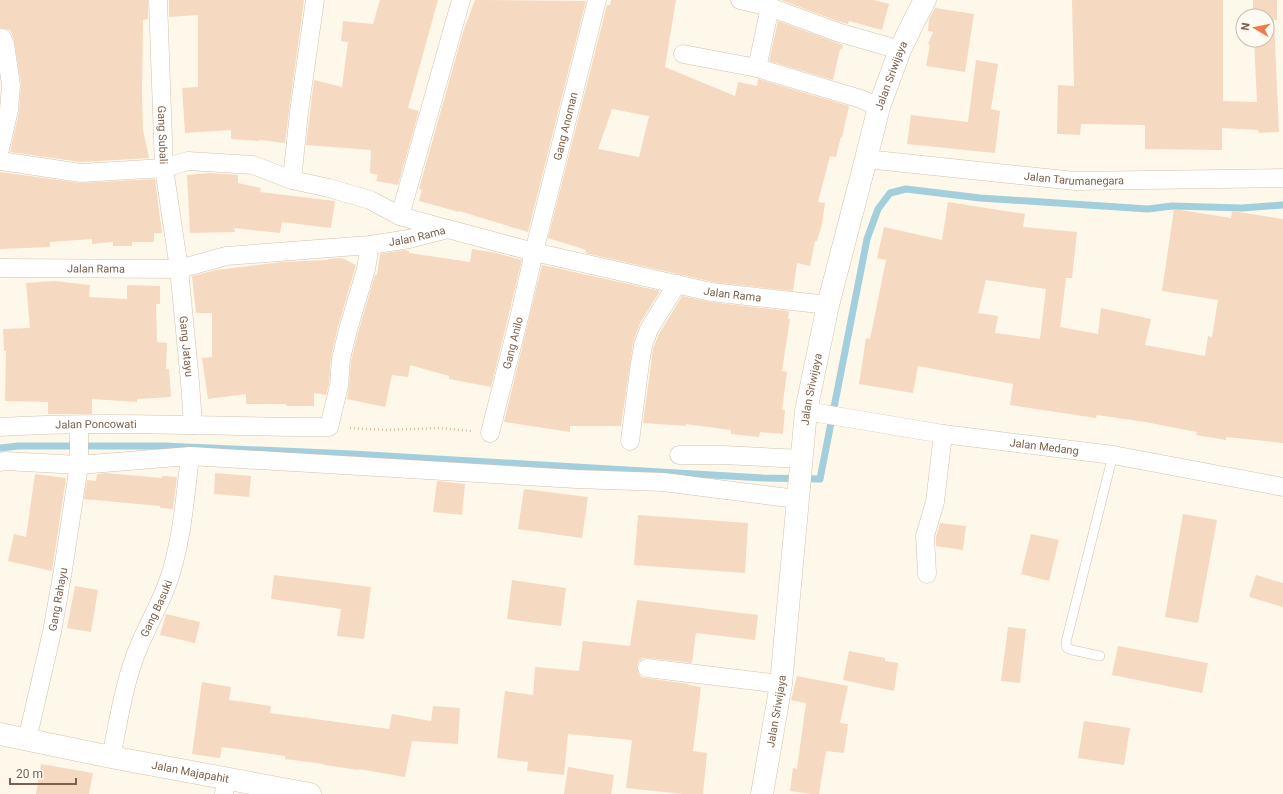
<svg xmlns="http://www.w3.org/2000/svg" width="1283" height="794" viewBox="0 0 1283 794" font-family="Roboto,sans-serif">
<rect width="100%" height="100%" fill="#fef8eb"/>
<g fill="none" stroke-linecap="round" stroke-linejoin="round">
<polyline stroke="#a3cfdc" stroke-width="7" points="0,448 18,446 164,446 352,454 763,478 820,479 867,239 878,209 890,193 906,189 980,198 1148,209 1172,206 1242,208 1283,205"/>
</g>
<g fill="#f5d9c1" fill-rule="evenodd">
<polygon points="0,0 148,0 148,19 143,20 142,95 143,130 149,158 81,162 10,152 19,112 21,83 14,40 10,30 0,28"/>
<polygon points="169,0 304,0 289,111 285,143 260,140 259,141 231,139 231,130 185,133 182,88 198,87 198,15 169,17"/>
<polygon points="380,0 438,0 408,108 419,111 398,185 376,181 378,175 370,173 371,150 306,145 314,80 342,87 348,42 341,41 343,21 373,24"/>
<polygon points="475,0 586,1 528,232 459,211 459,212 419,201 422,190 419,189 463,32"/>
<path d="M611,0H676L665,67L735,96L738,82L757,86L758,79L849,106L842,137H841L836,157L830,156L818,202L825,203L822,224L817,241H815L810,266L797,263L793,291L713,282L585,253L586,250L548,238L607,5H610ZM612,109L649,116L639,157L598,149Z"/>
<polygon points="781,0 874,0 889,4 882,30 849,21 848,24 840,22"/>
<polygon points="1072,0 1223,0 1223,101 1257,102 1254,40 1267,40 1267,16 1253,16 1253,0 1277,0 1277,20 1274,20 1279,132 1259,133 1258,130 1222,128 1222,150 1145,149 1145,125 1081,124 1080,135 1057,134 1058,85 1074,86"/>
<polygon points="935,8 974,14 965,72 926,66 930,45 928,44 933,32 928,31 929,19"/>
<polygon points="778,21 843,45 842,49 840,49 833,80 769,61"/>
<polygon points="976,60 998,64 991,109 1000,111 995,153 907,144 911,115 968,122"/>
<polygon points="0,172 80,183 155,179 162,233 154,233 154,242 132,242 132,246 113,246 113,242 92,244 92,239 50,242 50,247 0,249"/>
<polygon points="210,173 238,175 238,183 261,188 260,192 335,201 331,228 282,222 280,233 234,228 235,232 190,233 187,175"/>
<path d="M948,202L1025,214L1023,227L1077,232L1072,278H1066L1060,327L1098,334L1101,308L1151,319L1145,345L1205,356L1208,336L1212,337L1218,300L1162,291L1174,209L1231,218L1232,211L1283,219V443L1226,437V440L1196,435L1197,432L1145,422L1097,415L1096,418L1010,405L1013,384L918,366L913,393L859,384L866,338L870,339L886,260L877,258L884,227L942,240ZM986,280L1046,289L1040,339L995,333L998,316L978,313Z"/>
<polygon points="472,249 496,253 522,260 491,387 449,379 449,376 410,365 408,377 392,375 385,407 347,399 349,387 351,361 358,333 375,275 377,275 380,254 404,250 409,251 409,253 470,262"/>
<polygon points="342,258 356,265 338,327 331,357 329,384 326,395 314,393 314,406 286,406 286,404 246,404 246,394 208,399 202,358 212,357 212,313 196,313 192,276 216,270 282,262 328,260 328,259"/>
<polygon points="542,265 660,291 640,323 633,343 621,426 570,426 570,432 504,422"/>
<polygon points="54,281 90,285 89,297 127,299 127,285 160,286 160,304 156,304 157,342 167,343 166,369 169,369 171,397 137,399 137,402 92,399 92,414 48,414 48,402 5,401 6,351 4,351 3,329 30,328 26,283"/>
<polygon points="682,296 710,302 789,311 788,319 790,319 782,371 787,372 782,410 785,410 783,434 760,432 759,437 731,434 731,430 686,424 686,426 643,423 653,349 659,334"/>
<polygon points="106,473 162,478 162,476 177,477 173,509 160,508 160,506 84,499 87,480 96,481 97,474"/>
<polygon points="215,473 251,476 249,497 214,494"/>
<polygon points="35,474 66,478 52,571 8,561 14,534 26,537"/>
<polygon points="437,481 465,484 462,515 433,512"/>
<polygon points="524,489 588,497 582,538 518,529"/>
<polygon points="1183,514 1217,520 1198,623 1165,617"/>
<polygon points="638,515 748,523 745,573 634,565"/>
<polygon points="940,523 966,526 963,550 936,546 936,537"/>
<polygon points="1031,534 1059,540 1049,581 1021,574"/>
<polygon points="274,575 371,587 364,639 337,636 341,609 271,599"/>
<polygon points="1256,575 1283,583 1283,607 1249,597"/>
<polygon points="512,580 566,588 561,626 507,619"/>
<polygon points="75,586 98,590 91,632 67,628"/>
<polygon points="637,600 758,615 755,640 696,633 692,663 648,658 643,658 639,661 637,666 638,672 641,677 645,678 689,684 688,685 701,687 693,751 707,753 703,794 683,794 626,788 632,740 568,734 564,775 527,771 528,762 497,758 505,691 533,695 535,667 579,671 583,641 630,646"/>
<polygon points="166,614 200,622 195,643 160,635"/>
<polygon points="1008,627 1026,629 1020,683 1001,681"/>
<polygon points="1118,646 1208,663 1202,693 1112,675"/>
<polygon points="849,651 885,658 885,661 898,663 894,691 843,680"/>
<polygon points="797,676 848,686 840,723 848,724 844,753 826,751 819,794 811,794 790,791 793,768 797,769 806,703 791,700"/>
<polygon points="202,682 231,687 229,700 271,706 270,713 389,729 392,714 431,721 433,706 460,708 458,744 412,741 405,777 359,769 359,770 324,765 324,764 285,759 285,756 222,747 220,758 192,754"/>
<polygon points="1084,721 1130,728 1124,765 1078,758"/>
<polygon points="41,764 93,773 89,794 36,794"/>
<polygon points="568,767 614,775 611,794 564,794"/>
</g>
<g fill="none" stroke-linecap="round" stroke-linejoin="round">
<g stroke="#d2c1af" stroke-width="10">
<polyline id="lane" points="1100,656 1072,650 1067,648 1066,642 1113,455"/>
</g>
<g stroke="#d2c1af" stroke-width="19">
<g id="street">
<path id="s1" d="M158,0L164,168L179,269L190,382L193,425"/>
<polyline points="740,0 770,7 837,32 900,50"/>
<polyline points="0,38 2,38 5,44 11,85 9,110 0,149"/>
<polyline points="683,54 757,68 861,99 879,107"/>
<polyline points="757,68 770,7"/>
<path id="s2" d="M866,159L1075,181L1283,178"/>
<polyline points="0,161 81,173 164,168 188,161 253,165 292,180 329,188 370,200 400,216 447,229"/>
<polyline points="292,180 299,112 315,0"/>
<polyline points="400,216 461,0"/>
<path id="s3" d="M0,268L179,269L226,256L370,245L409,239L448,229L534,252L711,292L828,305"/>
<path id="s4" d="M806,411L943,434L1113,455L1283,487"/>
<path id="s5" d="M0,427C110,420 220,427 329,427L339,386L341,359L348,330L366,269L370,245"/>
<path id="s6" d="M490,433L520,314L534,252L597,0"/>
<polyline points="630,441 640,363 643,346 649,329 677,284"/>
<polyline points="679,455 723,455 801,459"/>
<polyline points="0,462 5,461 79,465 190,456 576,479 663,482 797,499"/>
<polyline points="927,574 925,536 935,502 943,434"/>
<polyline points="647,668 781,684"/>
<path id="s7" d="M27,740L52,632L63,570L79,465V425"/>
<path id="s8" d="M111,757C118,725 122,693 133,662C142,634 158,610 168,582C182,542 185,498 190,456"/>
<polyline points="224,794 226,779"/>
</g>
</g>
<g stroke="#d6c2ac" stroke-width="23">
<g id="secondary">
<path id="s9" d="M0,734L111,757L310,794"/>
<path id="s10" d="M762,794L781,684L806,411L828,305L866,159L879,107L900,50L914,21L925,0"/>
</g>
</g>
<polyline stroke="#dbbda3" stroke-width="2.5" stroke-dasharray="1 3" stroke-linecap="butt" points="350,428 386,430 440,428 471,431"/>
<use href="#lane" stroke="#fff" stroke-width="9"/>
<use href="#street" stroke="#fff" stroke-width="18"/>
<use href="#secondary" stroke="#fff" stroke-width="22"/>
</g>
<g text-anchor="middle" stroke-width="3.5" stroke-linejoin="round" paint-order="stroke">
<g font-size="11" fill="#7c604b" stroke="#fffbf3">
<text dy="4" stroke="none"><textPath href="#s10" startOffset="732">Jalan Sriwijaya</textPath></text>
<text dy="4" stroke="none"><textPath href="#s6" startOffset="316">Gang Anoman</textPath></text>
<text dy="4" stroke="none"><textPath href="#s1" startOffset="135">Gang Subali</textPath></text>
<text dy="4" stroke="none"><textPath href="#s2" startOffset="209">Jalan Tarumanegara</textPath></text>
<text dy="4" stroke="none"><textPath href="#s3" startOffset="420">Jalan Rama</textPath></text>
<text dy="4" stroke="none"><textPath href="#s3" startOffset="96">Jalan Rama</textPath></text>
<text dy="4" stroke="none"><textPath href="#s3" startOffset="744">Jalan Rama</textPath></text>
<text dy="4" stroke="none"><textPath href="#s6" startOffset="93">Gang Anilo</textPath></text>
<text dy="4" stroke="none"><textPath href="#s1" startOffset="348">Gang Jatayu</textPath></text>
<text dy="4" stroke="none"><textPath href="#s10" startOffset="408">Jalan Sriwijaya</textPath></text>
<text dy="4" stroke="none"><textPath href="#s5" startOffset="96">Jalan Poncowati</textPath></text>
<text dy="4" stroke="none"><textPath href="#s4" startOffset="241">Jalan Medang</textPath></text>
<text dy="4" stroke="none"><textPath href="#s7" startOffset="144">Gang Rahayu</textPath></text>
<text dy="4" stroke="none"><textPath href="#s8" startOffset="156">Gang Basuki</textPath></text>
<text dy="4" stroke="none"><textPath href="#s10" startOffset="84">Jalan Sriwijaya</textPath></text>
<text dy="4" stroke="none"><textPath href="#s9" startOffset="194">Jalan Majapahit</textPath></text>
</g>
</g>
<g transform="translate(1255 28) rotate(279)"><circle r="19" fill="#fffbf3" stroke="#cbbdb0"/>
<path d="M0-3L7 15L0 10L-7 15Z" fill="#ee7b4a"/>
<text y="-6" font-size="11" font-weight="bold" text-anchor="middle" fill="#7c604b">N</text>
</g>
<path d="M10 778v6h66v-6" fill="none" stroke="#7c604b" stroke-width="2"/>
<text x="16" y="778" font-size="12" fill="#7c604b" stroke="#fffbf3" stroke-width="3" paint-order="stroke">20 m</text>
</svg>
